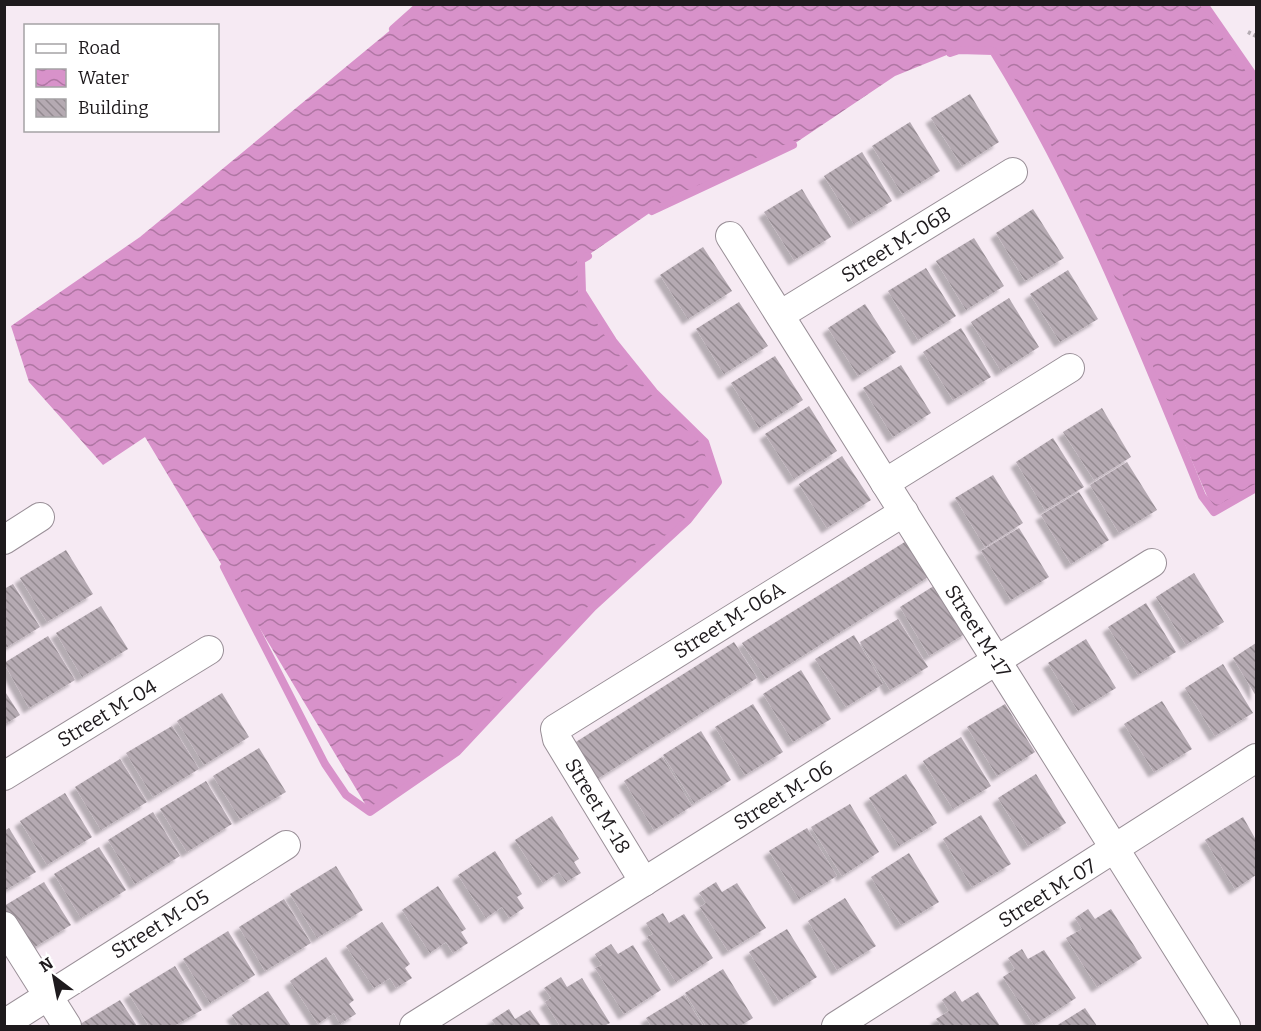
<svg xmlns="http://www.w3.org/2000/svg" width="1261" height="1031" viewBox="0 0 1261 1031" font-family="Bitter,serif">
<defs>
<pattern id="water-waves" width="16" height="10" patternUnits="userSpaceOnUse" patternTransform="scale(1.5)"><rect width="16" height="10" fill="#d892ca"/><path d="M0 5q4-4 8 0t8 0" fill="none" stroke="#af76a3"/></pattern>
<pattern id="building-back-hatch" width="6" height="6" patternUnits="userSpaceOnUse" patternTransform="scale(1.5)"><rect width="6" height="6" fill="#b5aab2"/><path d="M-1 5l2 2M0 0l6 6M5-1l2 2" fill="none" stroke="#938a90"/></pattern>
<filter id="shadow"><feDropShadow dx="-5.5" dy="5.5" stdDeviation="1.5" flood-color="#0004"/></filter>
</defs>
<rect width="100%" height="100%" fill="#f6eaf3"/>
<path fill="url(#water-waves)" d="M422,4L1204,5L1256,79V488L1214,512C1146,357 1085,194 993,51L959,50L895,76L785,150L654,210L581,260L582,292L613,341L654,393L705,442L718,482L688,520L593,607L457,752L370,812L145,437L103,465L29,382L11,326L140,237Z"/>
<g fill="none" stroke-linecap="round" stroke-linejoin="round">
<g stroke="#d892ca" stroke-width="8">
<polyline points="1204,4 1256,79"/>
<polyline points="393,29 421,4"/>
<path d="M950,53L959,50L993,51C1080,191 1140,344 1202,496L1214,512L1256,488"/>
<polyline points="652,211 793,145"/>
<polyline points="224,567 325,764 346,795 370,812 457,752 593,607 688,520 718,482 705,442 654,392 613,341 582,292 581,260 588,256"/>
</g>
</g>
<g fill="url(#building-back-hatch)" filter="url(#shadow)">
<polygon points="970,94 999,142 962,166 931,118"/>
<polygon points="910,122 940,171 902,194 872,146"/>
<polygon points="862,152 892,201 854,224 824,176"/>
<polygon points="802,189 831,237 794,260 764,212"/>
<polygon points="1033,209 1064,258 1025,281 996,233"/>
<polygon points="974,238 1004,286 966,310 936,261"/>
<polygon points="703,247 732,291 688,319 660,275"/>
<polygon points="926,268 956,316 918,340 888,291"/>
<polygon points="1068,270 1098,319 1060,342 1030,294"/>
<polygon points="1009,298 1039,347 1001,371 971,322"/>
<polygon points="739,302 768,346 724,374 696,329"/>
<polygon points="865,304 896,352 858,376 828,328"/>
<polygon points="961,328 991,377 953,400 923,352"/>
<polygon points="775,356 803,400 759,428 731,383"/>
<polygon points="901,365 931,413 893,437 863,388"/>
<polygon points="809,406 837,451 794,479 765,434"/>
<polygon points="1102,408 1131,457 1094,480 1063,432"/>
<polygon points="1053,438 1084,487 1045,510 1016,462"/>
<polygon points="842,456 871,500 827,528 799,484"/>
<polygon points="1127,462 1157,510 1119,533 1090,485"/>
<polygon points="993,475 1023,523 985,547 955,498"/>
<polygon points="1079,492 1109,540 1071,564 1041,515"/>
<polygon points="1019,528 1049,577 1011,600 981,551"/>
<polygon points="908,540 933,574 766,679 742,643"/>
<polygon points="66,550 93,594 47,622 20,578"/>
<polygon points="1194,573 1224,622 1186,645 1156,597"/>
<polygon points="13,584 40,627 4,649 4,589"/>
<polygon points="937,584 968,632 929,656 900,607"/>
<polygon points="1146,603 1176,652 1138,675 1108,627"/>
<polygon points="101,606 128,649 82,677 56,633"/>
<polygon points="898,619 928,667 890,690 860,642"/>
<polygon points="854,635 883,684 846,707 815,659"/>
<polygon points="48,636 75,680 29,708 4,663"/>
<polygon points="1086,639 1116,688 1078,711 1048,663"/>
<polygon points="734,642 757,678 591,783 568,747"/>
<polygon points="1256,643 1256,696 1233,658"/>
<polygon points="1223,664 1253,713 1215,736 1185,688"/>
<polygon points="801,670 831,719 793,742 763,694"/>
<polygon points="4,690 20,715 4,725"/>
<polygon points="222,693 249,737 204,765 177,721"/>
<polygon points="1162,701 1192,749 1154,772 1124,724"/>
<polygon points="753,704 783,752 745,775 715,727"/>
<polygon points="1005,704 1035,752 997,776 967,727"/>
<polygon points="172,726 199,769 153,797 126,753"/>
<polygon points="701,731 731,780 694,803 663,755"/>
<polygon points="961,737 991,786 953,809 923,761"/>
<polygon points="259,748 286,792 240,819 213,776"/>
<polygon points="662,757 692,806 654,830 624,781"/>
<polygon points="120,759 147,802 101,830 75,787"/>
<polygon points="906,774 937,823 899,846 869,798"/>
<polygon points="1036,774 1066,823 1028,846 998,798"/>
<polygon points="206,781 232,824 187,852 160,809"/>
<polygon points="65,793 92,837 47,865 20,821"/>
<polygon points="850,804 879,852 842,876 811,827"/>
<polygon points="153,812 180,856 135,884 108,840"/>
<polygon points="981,815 1011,864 972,887 943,839"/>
<polygon points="552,816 579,859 574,862 581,873 566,882 559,872 543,883 515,840"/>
<polygon points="1243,817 1256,840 1256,875 1235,889 1205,840"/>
<polygon points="9,828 36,872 4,891 4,831"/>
<polygon points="807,828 837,876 799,899 769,851"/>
<polygon points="99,847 126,890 81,918 54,874"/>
<polygon points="495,851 522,894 517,897 524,908 509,918 502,907 486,918 458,875"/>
<polygon points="909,853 939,902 901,925 871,877"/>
<polygon points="336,866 363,910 317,938 290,894"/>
<polygon points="44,882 71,925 25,953 4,919 4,906"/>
<polygon points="716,882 722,892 737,883 766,928 728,951 700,907 706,903 699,893"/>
<polygon points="438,886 466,929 461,932 468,943 453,953 446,942 430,953 402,910"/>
<polygon points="845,898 876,946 837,970 808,921"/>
<polygon points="284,899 311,943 265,971 239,927"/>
<polygon points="1088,909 1095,919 1111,909 1142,958 1097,987 1066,938 1082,929 1075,918"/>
<polygon points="663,913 669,923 684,914 713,958 676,982 647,937 653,934 646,923"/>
<polygon points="382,922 410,964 405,968 412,978 396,988 390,978 374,988 346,946"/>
<polygon points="787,929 817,977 779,1001 749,952"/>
<polygon points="228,931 255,975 210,1003 183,959"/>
<polygon points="611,944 618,954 633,945 661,990 624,1014 595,968 602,965 595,954"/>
<polygon points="1022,949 1028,959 1044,950 1076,998 1034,1025 1003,977 1015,969 1008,958"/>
<polygon points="326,957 354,1000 349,1004 356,1014 340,1024 334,1013 318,1024 290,981"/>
<polygon points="175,966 202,1010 174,1026 149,1026 129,994"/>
<polygon points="723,969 753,1018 740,1026 706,1026 685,993"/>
<polygon points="561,977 567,987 582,978 610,1023 604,1026 560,1026 545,1002 551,998 544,988"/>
<polygon points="268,991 291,1026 239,1026 232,1015"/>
<polygon points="955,991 962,1002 978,992 1000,1026 941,1026 936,1019 949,1011 942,1000"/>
<polygon points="684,995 703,1026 651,1026 646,1018"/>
<polygon points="120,1000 137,1026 77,1026"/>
<polygon points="1085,1008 1097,1026 1056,1026"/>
<polygon points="509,1009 515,1019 530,1010 541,1026 496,1026 492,1020"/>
</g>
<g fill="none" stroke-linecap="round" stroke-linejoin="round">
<g stroke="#998f97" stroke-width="30">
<g id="minor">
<polyline points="730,236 1226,1026"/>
<polyline points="780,315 1013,172"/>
<polyline points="885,483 1070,368"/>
<polyline points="4,540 40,517"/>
<polyline points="4,776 209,650"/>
<polyline points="644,882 557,739 555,729 904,512"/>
<polyline points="4,926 67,1026"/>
<polyline points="4,1024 286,845"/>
<polyline points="414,1026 1152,563"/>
<polyline points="836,1026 1256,758"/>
</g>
</g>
<polyline stroke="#b4abb2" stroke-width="4" stroke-dasharray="3 3" stroke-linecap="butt" points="1248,32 1256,36"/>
<use href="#minor" stroke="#fff" stroke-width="28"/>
</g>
<g text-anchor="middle" stroke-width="4.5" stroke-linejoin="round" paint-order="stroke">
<g font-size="20" fill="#1e1a1d" stroke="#fff">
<text transform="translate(896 244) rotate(-32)" y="7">Street M-06B</text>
<text transform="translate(729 620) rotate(-32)" y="7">Street M-06A</text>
<text transform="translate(978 631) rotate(58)" y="7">Street M-17</text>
<text transform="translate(107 713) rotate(-31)" y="7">Street M-04</text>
<text transform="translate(783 795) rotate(-32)" y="7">Street M-06</text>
<text transform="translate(598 806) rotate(59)" y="7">Street M-18</text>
<text transform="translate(1047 893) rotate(-32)" y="7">Street M-07</text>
<text transform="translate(160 924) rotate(-32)" y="7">Street M-05</text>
</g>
</g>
<rect width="1261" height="1031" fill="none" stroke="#1e1a1d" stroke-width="12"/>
<rect x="24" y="24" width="195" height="108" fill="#ffffff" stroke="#a5a3a5" stroke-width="1.5"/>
<rect x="36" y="44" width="30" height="9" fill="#ffffff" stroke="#a5a3a5" stroke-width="1.5"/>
<text x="78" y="54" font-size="18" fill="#1e1a1d">Road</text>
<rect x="36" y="69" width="30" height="18" fill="url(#water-waves)" stroke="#a5a3a5" stroke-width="1.5"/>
<text x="78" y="84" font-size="18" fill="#1e1a1d">Water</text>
<rect x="36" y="99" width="30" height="18" fill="url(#building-back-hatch)" stroke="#a5a3a5" stroke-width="1.5"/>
<text x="78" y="114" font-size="18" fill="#1e1a1d">Building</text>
<g transform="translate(54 977) rotate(328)" stroke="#ffffff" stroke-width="4.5" paint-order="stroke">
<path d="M0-4.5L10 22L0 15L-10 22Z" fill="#1e1a1d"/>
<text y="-9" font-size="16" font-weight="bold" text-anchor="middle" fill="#1e1a1d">N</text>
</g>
</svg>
